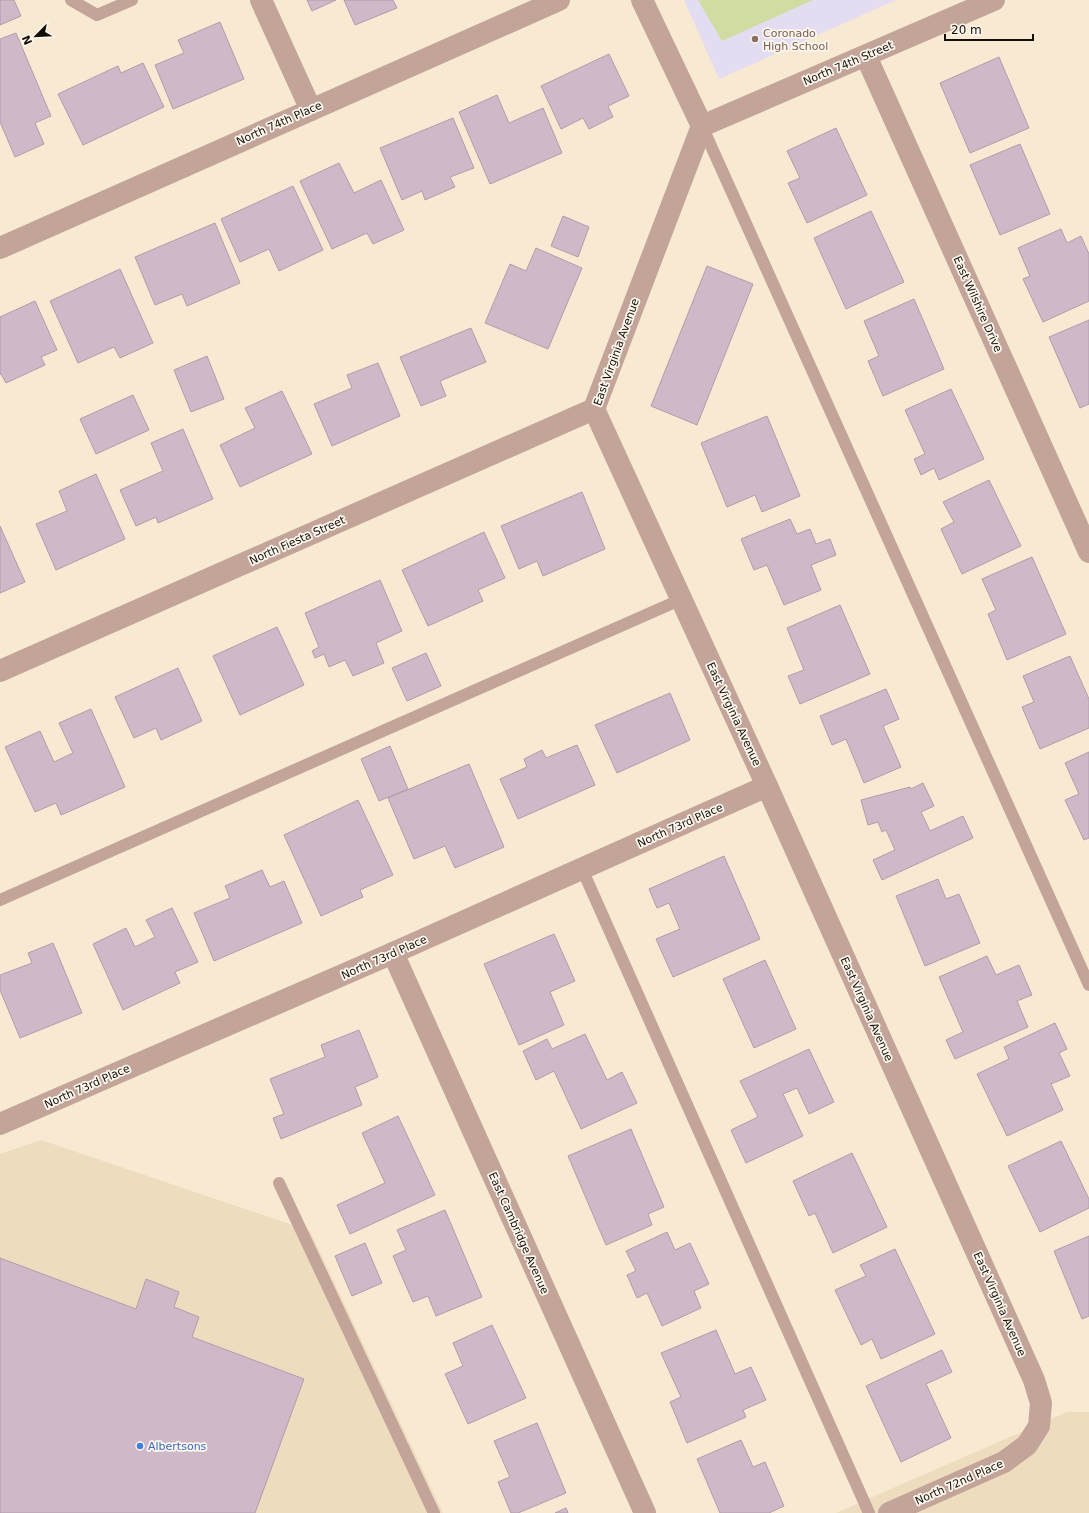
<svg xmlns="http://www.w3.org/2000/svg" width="1089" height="1513" viewBox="0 0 1089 1513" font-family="'DejaVu Sans',sans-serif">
<rect width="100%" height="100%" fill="#f7e9d2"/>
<g fill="#eedcbf">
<polygon points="41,1140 310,1231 443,1513 0,1513 0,1154"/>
<polygon points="1067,1412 1089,1412 1089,1513 836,1513"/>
</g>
<polygon fill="#e4ddf2" points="684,0 896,0 719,79"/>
<polygon fill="#cfdda2" points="698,0 813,0 722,41"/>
<g fill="#cfb8c8" stroke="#b29cab">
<polygon points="0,0 14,0 21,16 0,25"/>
<polygon points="307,0 336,0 312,11"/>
<polygon points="344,0 393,0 397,8 355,25"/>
<polygon points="220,22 244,79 173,109 155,65 184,53 178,40"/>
<polygon points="16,33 51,116 35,123 44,144 15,157 0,122 0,39"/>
<polygon points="609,54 629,96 608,106 613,117 589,129 583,118 561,129 541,86"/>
<polygon points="999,57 1029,128 970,153 940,83"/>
<polygon points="143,63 164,107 83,145 58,94 118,66 121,73"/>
<polygon points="497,95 509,123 543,108 562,153 490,184 459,112"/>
<polygon points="453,118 474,168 450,177 455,187 425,200 422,191 402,200 380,148"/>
<polygon points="836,128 867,195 807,223 788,183 800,178 787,151"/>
<polygon points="1020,144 1050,214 1000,235 970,165"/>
<polygon points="339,163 354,193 381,180 404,230 373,244 367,233 332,249 300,181"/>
<polygon points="293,186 323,250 279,271 269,249 240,262 221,219"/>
<polygon points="871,211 904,282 846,309 814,238"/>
<polygon points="563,216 589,227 578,257 551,246"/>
<polygon points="215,223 240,283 187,306 182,294 155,305 135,257"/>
<polygon points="1061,229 1067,243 1081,236 1089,254 1089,301 1043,322 1023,279 1030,276 1018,248"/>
<polygon points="536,248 582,268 548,349 485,323 510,264 526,271"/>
<polygon points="707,266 753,284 697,425 651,406"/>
<polygon points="120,269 153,343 120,358 114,347 78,363 50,301"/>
<polygon points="914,299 944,369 883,396 868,361 879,356 864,321"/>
<polygon points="35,301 57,350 41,357 45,365 6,383 1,374 0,374 0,317"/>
<polygon points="1089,320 1089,404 1080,408 1049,337"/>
<polygon points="471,328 486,362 440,381 446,396 421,406 400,357"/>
<polygon points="207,356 224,399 191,412 174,370"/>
<polygon points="378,363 400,416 332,446 314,404 352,388 347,375"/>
<polygon points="951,389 984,459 939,480 934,468 921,475 914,459 925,454 905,410"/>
<polygon points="282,391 312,454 240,487 220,445 255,428 245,408"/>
<polygon points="133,395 149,430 96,454 80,419"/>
<polygon points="767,416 800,496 762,512 755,495 727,507 701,443"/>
<polygon points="183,429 213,499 158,523 156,517 136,526 120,490 163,471 151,443"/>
<polygon points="96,474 125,539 56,570 36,524 67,511 59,491"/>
<polygon points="989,480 1021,546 962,574 941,529 954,522 943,502"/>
<polygon points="582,492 605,549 543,576 537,561 519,569 501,526"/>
<polygon points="790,519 797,534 810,529 816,544 830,539 836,555 811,565 821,590 784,605 767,565 754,570 741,539"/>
<polygon points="0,526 25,582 0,593"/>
<polygon points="484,532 505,578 478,590 483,601 428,626 402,570"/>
<polygon points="1032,557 1066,634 1007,660 988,614 996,610 982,579"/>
<polygon points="380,580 402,631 376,643 384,663 353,676 345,660 329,667 324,654 315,658 312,651 319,647 305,613"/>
<polygon points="840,605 870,674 800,704 788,676 804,670 787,628"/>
<polygon points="277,627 304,685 240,715 213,656"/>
<polygon points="426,653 441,686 407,701 392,668"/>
<polygon points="1070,656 1089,699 1089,728 1040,749 1022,707 1034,702 1023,676"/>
<polygon points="178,668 202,721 161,740 156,728 134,738 115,697"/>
<polygon points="886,689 899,719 883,726 901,767 864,783 846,739 832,745 820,716"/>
<polygon points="670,693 690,740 617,773 595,725"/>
<polygon points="91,709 125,787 61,815 56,803 35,812 5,747 40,731 54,762 73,753 59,723"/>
<polygon points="577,745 595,785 518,819 500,779 527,767 524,759 542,750 546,758"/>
<polygon points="390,746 408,789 379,801 361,759"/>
<polygon points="1089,752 1089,838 1084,840 1065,800 1079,794 1065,763"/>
<polygon points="469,764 504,847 455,868 445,846 414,859 388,798"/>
<polygon points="923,783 934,806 921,812 930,831 963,816 973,838 882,880 873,860 895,850 886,830 882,832 878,822 868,825 861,800 910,787 911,789"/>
<polygon points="358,800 393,875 360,890 363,897 321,916 284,835"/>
<polygon points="724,856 760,939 673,977 656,939 680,929 669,903 657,908 649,889"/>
<polygon points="262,870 270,887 284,881 302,923 214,961 194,913 230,898 225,886"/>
<polygon points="938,879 946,899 959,894 980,943 925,966 896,896"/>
<polygon points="172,908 198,962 175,972 180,983 123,1010 93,944 126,928 135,947 155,937 146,920"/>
<polygon points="554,934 575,981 550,992 564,1025 519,1045 484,964"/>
<polygon points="53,943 82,1013 20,1038 0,990 0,975 32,963 28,953"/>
<polygon points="987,956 996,975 1019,965 1032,995 1017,1001 1028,1027 955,1059 946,1040 963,1032 939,977"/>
<polygon points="765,960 796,1029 754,1048 723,979"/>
<polygon points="1055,1023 1067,1049 1059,1053 1070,1076 1051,1084 1063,1110 1007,1136 977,1074 1009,1059 1004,1047"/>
<polygon points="359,1030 378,1077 355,1087 362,1105 281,1139 273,1118 284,1114 270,1079 325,1057 321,1045"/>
<polygon points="585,1034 607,1080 622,1072 637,1103 581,1129 554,1071 536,1080 523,1051 547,1039 552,1049"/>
<polygon points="809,1049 834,1102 809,1114 797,1088 783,1094 803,1136 746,1163 731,1130 758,1117 740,1081"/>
<polygon points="398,1116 435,1195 350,1234 337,1205 385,1183 362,1133"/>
<polygon points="631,1129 664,1207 648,1214 652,1225 606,1245 568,1156"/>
<polygon points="1061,1141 1089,1199 1089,1208 1040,1232 1008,1166"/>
<polygon points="852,1153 887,1227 833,1253 815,1213 809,1216 793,1181"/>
<polygon points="445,1210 482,1297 436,1316 428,1296 413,1302 393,1256 406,1250 397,1230"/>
<polygon points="667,1232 675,1250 690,1243 709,1284 694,1291 701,1308 662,1326 647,1293 637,1298 627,1275 636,1271 626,1251"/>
<polygon points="1089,1236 1089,1316 1082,1319 1054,1251"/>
<polygon points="365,1243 382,1283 352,1296 335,1256"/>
<polygon points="895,1249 935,1334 881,1359 872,1339 861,1345 835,1290 866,1276 860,1265"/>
<polygon points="0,1258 136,1309 146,1279 179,1292 174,1307 199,1317 192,1337 304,1379 255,1513 0,1513"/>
<polygon points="492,1325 526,1398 468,1424 445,1374 463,1366 453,1343"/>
<polygon points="716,1330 735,1374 751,1367 766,1400 743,1410 746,1417 687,1443 670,1402 681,1397 661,1353"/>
<polygon points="942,1350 952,1372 926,1384 951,1438 901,1462 866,1386"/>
<polygon points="537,1423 566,1493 518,1513 511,1513 498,1482 510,1477 494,1441"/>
<polygon points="741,1440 753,1467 765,1462 784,1506 769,1513 720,1513 697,1459"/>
<polygon points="566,1508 568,1513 555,1513"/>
</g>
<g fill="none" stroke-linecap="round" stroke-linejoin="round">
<g stroke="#c3a499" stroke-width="12">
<polyline points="71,0 97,15 132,0"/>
<polyline points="702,126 1089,985"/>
<polyline points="582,869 869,1513"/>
<polyline points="0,900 682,599"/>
<polyline points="279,1183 434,1513"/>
</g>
<g stroke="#c3a499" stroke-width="22">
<polyline points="261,0 311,110"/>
<polyline points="642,0 702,126 594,409 767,786 1034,1380 1041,1403 1039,1426 1027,1445 1004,1462 889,1513"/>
<polyline points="866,56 1089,552"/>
<polyline points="702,126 994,0"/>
<polyline points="0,248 559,0"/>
<polyline points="0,671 594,409"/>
<polyline points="393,953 645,1513"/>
<polyline points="0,1124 393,953 767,786"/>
</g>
</g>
<circle fill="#8d6e63" stroke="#fdf7ee" stroke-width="1.5" cx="755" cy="39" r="4"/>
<circle fill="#3f7fe0" stroke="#fdf7ee" stroke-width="1.5" cx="140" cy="1446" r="4"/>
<g text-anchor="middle" stroke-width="3.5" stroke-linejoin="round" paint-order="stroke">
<g font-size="11" fill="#785e54" stroke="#fdf7ee" text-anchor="start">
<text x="763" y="37">Coronado<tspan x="763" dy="13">High School</tspan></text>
</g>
<g font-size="11" fill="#130f07" stroke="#fdf7ee">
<text transform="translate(848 63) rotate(-23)" y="4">North 74th Street</text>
<text transform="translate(279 123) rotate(-24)" y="4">North 74th Place</text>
<text transform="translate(978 304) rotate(66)" y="4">East Wilshire Drive</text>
<text transform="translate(616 352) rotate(-70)" y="4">East Virginia Avenue</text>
<text transform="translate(297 540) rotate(-24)" y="4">North Fiesta Street</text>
<text transform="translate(734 714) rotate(65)" y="4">East Virginia Avenue</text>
<text transform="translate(680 825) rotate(-24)" y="4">North 73rd Place</text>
<text transform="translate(384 957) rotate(-24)" y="4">North 73rd Place</text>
<text transform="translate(867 1009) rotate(66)" y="4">East Virginia Avenue</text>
<text transform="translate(87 1086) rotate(-24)" y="4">North 73rd Place</text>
<text transform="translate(519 1233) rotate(66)" y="4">East Cambridge Avenue</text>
<text transform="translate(1000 1304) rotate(66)" y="4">East Virginia Avenue</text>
<text transform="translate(959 1482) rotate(-24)" y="4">North 72nd Place</text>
</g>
<g font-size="11" fill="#366cbe" stroke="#fdf7ee" text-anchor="start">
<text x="148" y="1450">Albertsons</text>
</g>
</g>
<g transform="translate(36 36) rotate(246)" stroke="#fdf7ee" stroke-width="3" paint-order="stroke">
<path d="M0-3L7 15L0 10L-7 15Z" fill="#130f07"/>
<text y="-6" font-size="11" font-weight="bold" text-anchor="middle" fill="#130f07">N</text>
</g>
<path d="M945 34v6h88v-6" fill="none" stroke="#130f07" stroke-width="2"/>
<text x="951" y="34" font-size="12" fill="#130f07" stroke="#fdf7ee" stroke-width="3" paint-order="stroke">20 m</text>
</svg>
